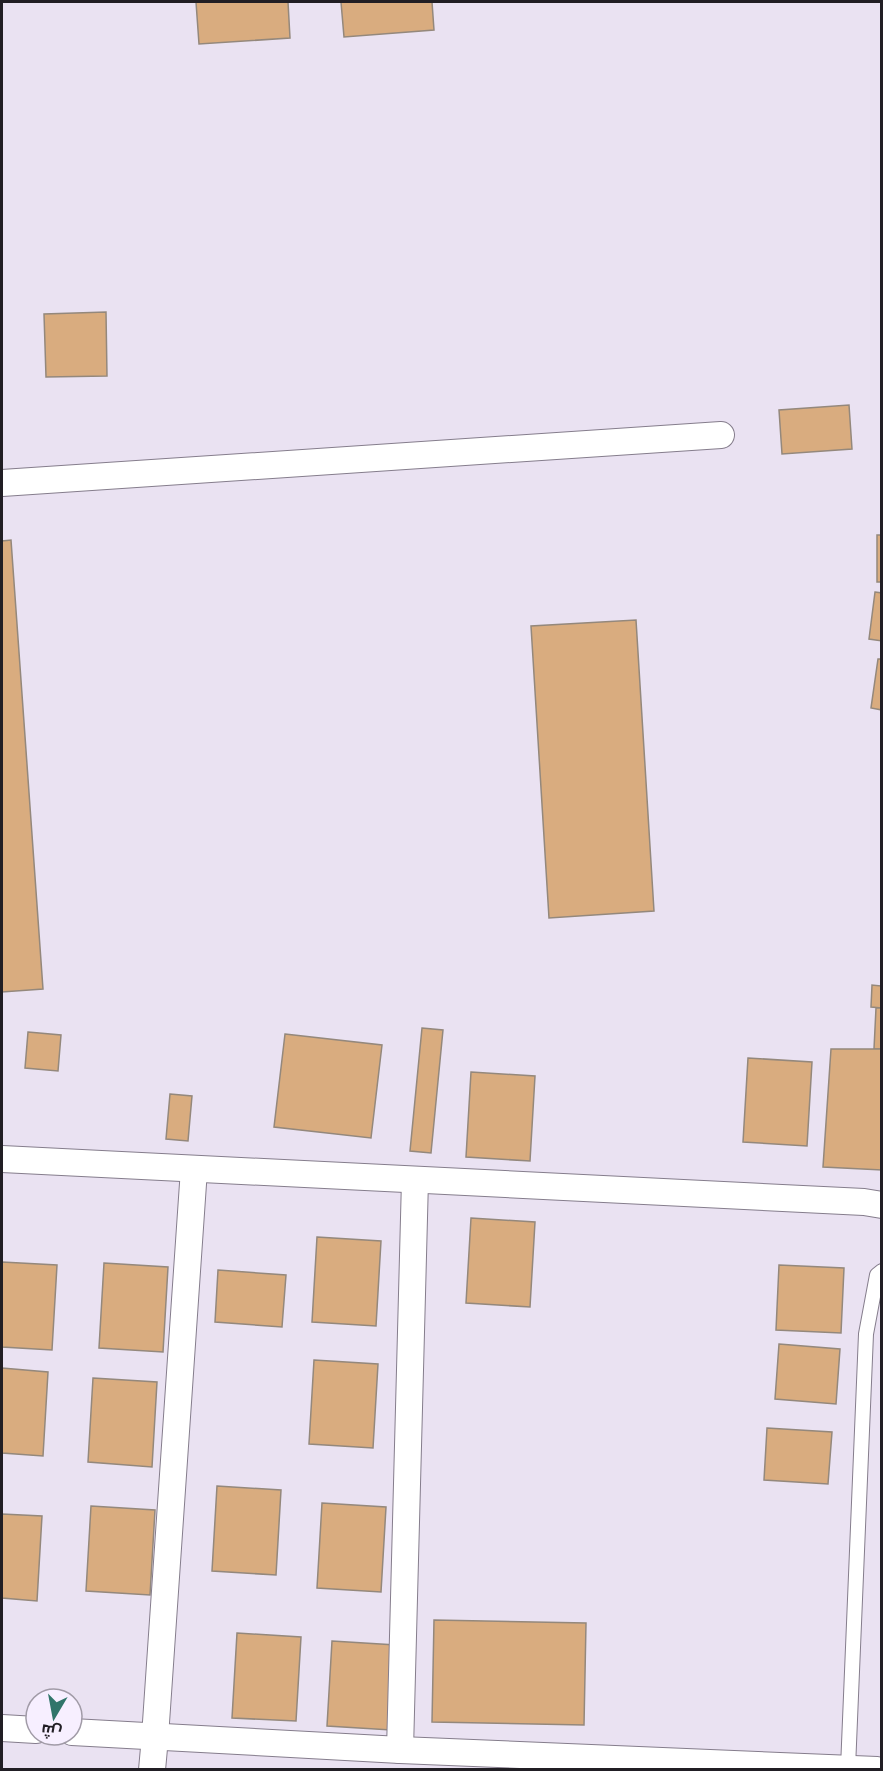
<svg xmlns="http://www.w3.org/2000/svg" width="883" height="1771" viewBox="0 0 883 1771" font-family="Bitter,Cairo,serif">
<rect width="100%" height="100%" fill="#eae2f2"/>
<g fill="#d9ac7f" stroke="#94887c" stroke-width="1.5">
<polygon points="196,2 288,2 290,38 199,44"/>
<polygon points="341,2 432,2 434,30 344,37"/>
<polygon points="106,312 107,376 46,377 44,314"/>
<polygon points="849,405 852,449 782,454 779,410"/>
<rect x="877" y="535" width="5" height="47"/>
<polygon points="11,540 43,989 2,992 2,541"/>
<polygon points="875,592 882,593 882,641 869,639"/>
<polygon points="636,620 654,911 549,918 531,626"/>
<polygon points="878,659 882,659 882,710 871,708"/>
<polygon points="882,982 882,1008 871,1007 872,985 881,986"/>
<polygon points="876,1008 882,1008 882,1049 874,1049"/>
<polygon points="422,1028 443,1030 431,1153 410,1151"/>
<polygon points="28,1032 61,1035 58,1071 25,1068"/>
<polygon points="285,1034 382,1045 371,1138 274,1127"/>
<polygon points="831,1049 882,1049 882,1170 823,1167"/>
<polygon points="748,1058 812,1062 807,1146 743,1142"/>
<polygon points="471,1072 535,1076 530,1161 466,1157"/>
<polygon points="170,1094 192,1096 188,1141 166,1139"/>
<polygon points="471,1218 535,1222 530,1307 466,1303"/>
<polygon points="317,1237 381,1241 376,1326 312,1322"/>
<polygon points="2,1262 57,1265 52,1350 2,1347"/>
<polygon points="104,1263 168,1267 163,1352 99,1348"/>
<polygon points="779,1265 844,1268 841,1333 776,1330"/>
<polygon points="218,1270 286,1275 282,1327 215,1322"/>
<polygon points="779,1344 840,1349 836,1404 775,1399"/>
<polygon points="314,1360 378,1364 373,1448 309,1444"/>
<polygon points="2,1368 48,1372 43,1456 2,1453"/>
<polygon points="93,1378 157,1382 152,1467 88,1462"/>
<polygon points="767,1428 832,1432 828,1484 764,1480"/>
<polygon points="217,1486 281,1490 276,1575 212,1571"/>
<polygon points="322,1503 386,1507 381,1592 317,1588"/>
<polygon points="91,1506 155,1510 150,1595 86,1591"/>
<polygon points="2,1514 42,1516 37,1601 2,1598"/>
<polygon points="434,1620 586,1623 584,1725 432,1722"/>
<polygon points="237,1633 301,1637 296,1721 232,1718"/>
<polygon points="332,1641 396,1645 391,1730 327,1726"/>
</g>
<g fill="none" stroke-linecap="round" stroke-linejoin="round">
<g stroke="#857d8c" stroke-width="16">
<polyline id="lane" points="848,1768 866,1334 877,1275 882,1271"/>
</g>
<g stroke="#857d8c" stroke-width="28">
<g id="street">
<polyline points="2,483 721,435"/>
<polyline points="2,1159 864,1202 882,1205"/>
<polyline points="2,1728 36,1730"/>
<polyline points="72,1732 400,1750 877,1770"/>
<polyline points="400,1750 415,1180"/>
<polyline points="152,1770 155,1737 194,1169"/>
</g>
</g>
<use href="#lane" stroke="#fff" stroke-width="14"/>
<use href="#street" stroke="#fff" stroke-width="26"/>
</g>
<rect width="883" height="1771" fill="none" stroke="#211e24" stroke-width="6"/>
<g transform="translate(54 1717) rotate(190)"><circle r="28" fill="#f7efff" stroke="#a19ba7" stroke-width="1.5"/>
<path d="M0-4.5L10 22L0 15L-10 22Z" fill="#30756a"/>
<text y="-9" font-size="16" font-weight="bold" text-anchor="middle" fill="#211e24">ش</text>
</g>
</svg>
